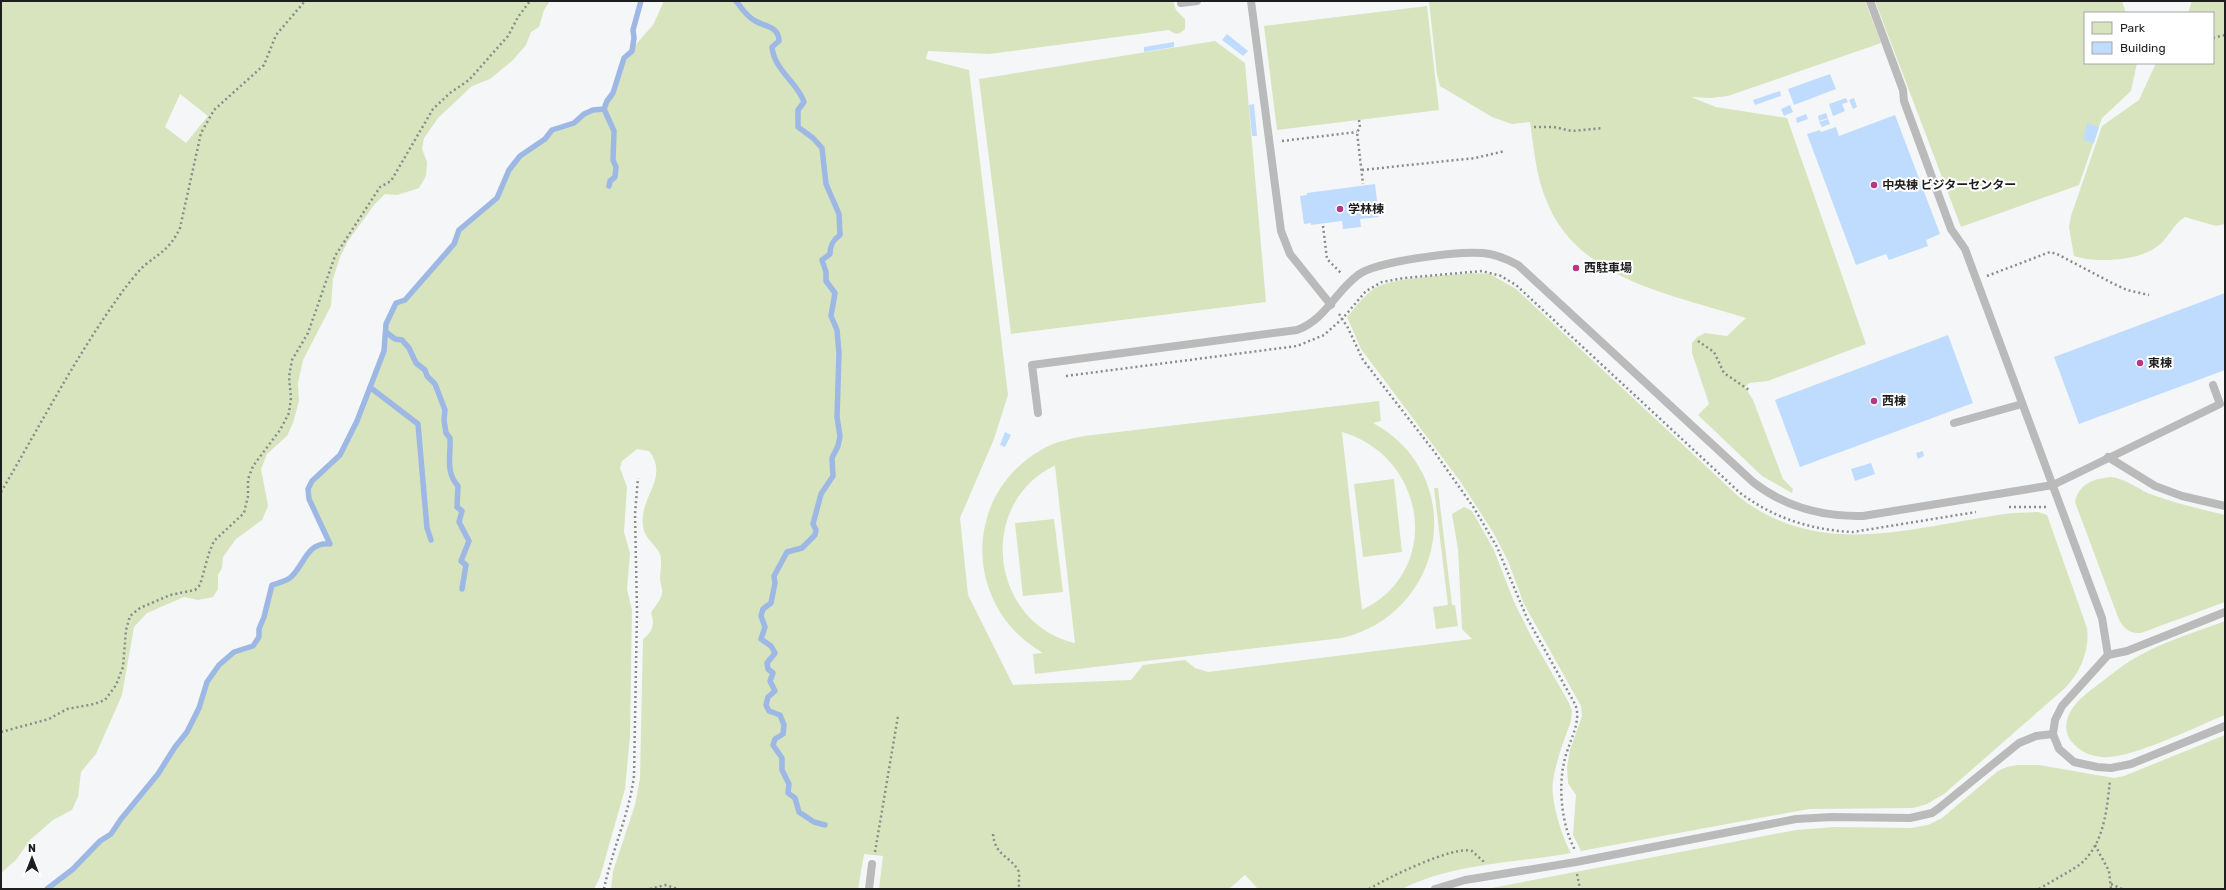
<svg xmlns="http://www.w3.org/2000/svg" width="2226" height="890" viewBox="0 0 2226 890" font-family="Rubik,'Noto Sans JP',sans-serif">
<rect width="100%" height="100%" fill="#f5f6f7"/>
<g fill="#d8e4be" fill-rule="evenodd">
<path d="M1,1H550L544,10L539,27L531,32L526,45L513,60L490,79L472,86L438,118L424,138L422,149L427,162L426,176L419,188L397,195L385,194L374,205L348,241L340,257L333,279L331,306L303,360L298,383L299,401L293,423L287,436L267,454L261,469L268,506L262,520L236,539L223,557L222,568L218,575V589L213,597L198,600L184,597L147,613L134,627L122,695L96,754L81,772L78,797L72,810L53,820L30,840L16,860L1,873ZM180,94L208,116L186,143L165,127Z"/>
<path d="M664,1H1173L1176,10L1185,19V29C1179,35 1176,35 1169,30L989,54L928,51L926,59L969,70L1008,395L994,439L960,518L968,595L1013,685L1131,680L1143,665L1185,660L1195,668L1208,672L1472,639L1462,629L1458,549L1452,514L1464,507L1472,511L1494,550L1514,602L1532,638L1569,703L1572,711L1571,721C1564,740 1556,761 1553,781C1550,799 1562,837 1571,853C1516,863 1453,863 1402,889H1258L1245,875L1229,889H879L883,856L864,854L858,889H611L613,871L635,805L640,778L643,639C653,632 655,624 651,613C654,607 661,600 662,594C663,589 660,583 660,579C660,569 664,557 657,549C651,541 644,536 643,526C639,496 670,478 649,451L637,449L622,461L620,468L627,487L624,532L630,553L627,589L632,610L630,736L625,789L600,877L594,889H47L73,869L100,841L111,834L121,819L158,774L175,747L187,732L199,708L207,682L219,665L234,652L253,646L259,637V629L264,617L272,585C278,583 288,581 292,577C306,563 305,543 330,544L309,499L308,489L312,481L340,455L357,421L384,351L386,324L396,303L405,299L454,244L459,230L497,198L509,170L520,156L545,139L552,130L574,123L584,114L593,110L604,109L607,101L613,93L624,58L653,25Z"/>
<path d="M1429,1H1865L1881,43L1728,96L1710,98L1691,97L1716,107L1787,118L1866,344L1768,381L1749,383L1745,387L1753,400L1783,479L1793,489L1792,493L1762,476L1698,415L1709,404L1692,353V343L1697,337L1705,333L1727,336L1746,318C1675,295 1579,281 1547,202C1536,177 1534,149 1530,122L1512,124L1492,117L1440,86L1437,75Z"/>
<polygon points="1875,1 2122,1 2126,13 2085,13 2085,63 2137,63 2131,91 2102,118 2079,185 1961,227"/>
<path d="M2192,1H2225V224L2216,226L2185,217C2172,225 2168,240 2155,248C2136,261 2096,263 2074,256L2069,227L2071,216L2102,126L2139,100L2156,63H2213V13H2188Z"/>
<polygon points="1427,6 1439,110 1277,130 1264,26"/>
<polygon points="1215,41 1245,63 1266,302 1011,334 979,79"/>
<path d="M1471,273L1490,274L1516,289L1739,497C1824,562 1917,525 2013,513L2038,512L2047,515L2087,628C2090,650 2080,673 2065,688L1944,794L1927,804L1913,808L1809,809L1581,851L1573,835L1576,795L1568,783L1567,767L1570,750L1582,716L1581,706L1524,604L1508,561L1493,532L1460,481L1361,349L1347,317C1355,308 1364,295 1375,288C1394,277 1447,276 1471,273Z"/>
<path d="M1379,401L1381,421L1373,423C1469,475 1447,613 1342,638L1035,674L1033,654L1043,653C964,608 961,496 1041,450C1054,442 1069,439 1084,436ZM1342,432C1426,456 1444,571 1362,610ZM1054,466H1055L1075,643C990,623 976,504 1054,466Z"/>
<path d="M2111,477C2127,479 2136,488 2150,494C2174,503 2200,509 2225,515V602L2141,633C2129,634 2122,627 2118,617L2075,502C2079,483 2094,479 2111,477Z"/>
<polygon points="1394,479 1402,552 1363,557 1354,484"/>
<polygon points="1434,488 1438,488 1452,605 1455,605 1458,626 1436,629 1433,607 1448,605"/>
<polygon points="1054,519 1063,592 1023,596 1015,523"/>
<path d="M2225,621V715C2197,726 2130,760 2102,757C2090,756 2079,751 2071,741C2064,732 2065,719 2072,709C2079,698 2092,689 2103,681C2112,674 2120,667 2130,661C2159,643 2193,633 2225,621Z"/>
<polygon points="2225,735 2225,889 1486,889 1796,830 1835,827 1911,828 1928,825 1942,818 1998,771 2007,767 2017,765 2039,765 2114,778 2124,776"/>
</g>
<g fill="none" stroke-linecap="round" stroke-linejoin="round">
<g stroke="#9eb8e5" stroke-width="5.5">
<path d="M736,1C741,7 745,14 751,18C760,27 779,24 779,41L772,47C774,70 798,83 804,102L798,110V127L813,138L822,148L826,184L839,214L840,235C833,240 830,245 830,254L822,260L826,272V281L835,293L831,316L837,330L839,353L837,417L840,436L838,446L832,458L833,476L821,494L813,524L816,530L815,535L802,548L787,552L774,576L775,583L771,603L763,609L761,616L765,627L761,639L771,646L775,653L767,663L768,669L773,673L770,681L775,691L768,697L766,705L769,711L780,715L784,725L783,734L775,739L773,745L782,758V770L789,784L788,793L795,798L799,812L814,822L825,825"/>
<polyline points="604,109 614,131 613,160 616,167 615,177 610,181 609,186"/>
<path d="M386,332L395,339L402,340L409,348L416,363L425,370L427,376L435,384L445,410L444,420L446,433L450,438C451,455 445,472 458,486L457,507L462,511L459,522L469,541L461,561L466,565L462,589"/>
<polyline points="371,388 418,424 427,528 431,540"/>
<path d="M47,889L73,869L100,841L111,834L121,819L158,774L175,747L187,732L199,708L207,682L219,665L234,652L253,646L259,637V629L264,617L272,585C278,583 288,581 292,576C305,563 307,542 330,544L309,499L308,489L312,481L340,455L357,421L384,351L386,324L396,303L405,300L454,244L459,230L497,198L509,170L520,156L545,139L552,130L574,123L584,114L593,110L604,109L607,101L613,93L624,58L632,51L634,38L633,30L641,1"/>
</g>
</g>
<g fill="#bfdcfe">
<polygon points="1227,34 1248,51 1243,56 1222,40"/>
<polygon points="1174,42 1174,47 1144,52 1144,47"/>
<polygon points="1830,74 1836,89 1794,105 1788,89"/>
<polygon points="1780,91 1781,96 1755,105 1753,100"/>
<polygon points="1846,98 1848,102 1842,104 1845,111 1833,116 1829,104"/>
<polygon points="1854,98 1857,107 1853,109 1849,100"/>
<polygon points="1254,104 1257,136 1252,136 1249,105"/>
<polygon points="1790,105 1793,112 1784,116 1781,109"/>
<polygon points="1826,113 1828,118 1819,121 1818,116"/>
<polygon points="1806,114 1808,119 1797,123 1796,118"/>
<polygon points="1895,115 1940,234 1926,240 1928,246 1889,260 1886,254 1856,265 1807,134 1820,130 1821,132 1836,127 1839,136"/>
<polygon points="1828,119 1830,124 1822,127 1819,122"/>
<polygon points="2087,123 2099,127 2094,143 2083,140"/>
<polygon points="1375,184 1379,217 1360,219 1361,227 1343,229 1342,221 1311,225 1311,223 1304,224 1300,196 1307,195 1307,193"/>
<polygon points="2225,293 2225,370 2079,424 2054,357"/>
<polygon points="1948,335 1973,403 1800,467 1775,400"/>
<polygon points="1005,432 1011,435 1005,447 1000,445"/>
<polygon points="1923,451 1924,456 1918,459 1916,453"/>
<polygon points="1871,463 1875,474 1855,481 1851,469"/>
</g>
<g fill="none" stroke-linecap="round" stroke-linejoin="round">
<g stroke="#8a8b8c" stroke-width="2.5" stroke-dasharray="2 3" stroke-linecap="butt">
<polyline points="2213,38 2225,35"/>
<polyline points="1359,120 1360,128 1357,132 1363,184"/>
<polyline points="1534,127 1554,127 1572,131 1603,128"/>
<polyline points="1282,141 1357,132"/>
<polyline points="1362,170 1475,158 1505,151"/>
<polyline points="1323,226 1327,259 1342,274"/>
<polyline points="1987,276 2050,252 2057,254 2112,283 2127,290 2149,295"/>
<path d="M1339,314L1348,328L1363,360L1433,450L1474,508L1497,547L1527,618L1575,704C1583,722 1567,744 1564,763C1558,789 1562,826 1575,850"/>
<polyline points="1698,341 1714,352 1724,373 1749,390"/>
<path d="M1066,376L1297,346L1324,335L1343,318L1366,291L1382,282L1404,278L1482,271L1501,276L1516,285L1739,492C1773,518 1811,530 1853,532L1976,512"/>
<path d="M1,492C41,424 78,352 125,288C131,281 138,271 145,265C161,252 170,249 180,228L201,133L214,110L264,65L276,35L305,1"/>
<polyline points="2009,507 2048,507"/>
<polyline points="1,732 49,719 67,709 94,704 105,700 116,685 123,667 126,630 130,616 140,608 170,595 195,590 200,585 209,553 214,541 244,513 248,496 248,479 253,466 280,430 289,413 291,398 289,377 292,360 308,333 335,256 380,187 391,181 433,109 450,93 469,80 508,36 518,17 530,1"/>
<path d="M993,834C995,856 1009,855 1018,870C1021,876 1017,883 1020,889"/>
<polyline points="2095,845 2109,871 2111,889"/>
<polyline points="875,852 898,716"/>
<polyline points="1577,874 1580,889"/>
<polyline points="2111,884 2122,889"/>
<path d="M604,889C612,850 629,815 634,776L637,611L635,514L638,478"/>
<polyline points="650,889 665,885 678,889"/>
<path d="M1369,889C1387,878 1454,845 1472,851L1483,861L1484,864"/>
<path d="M2039,889C2052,881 2066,874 2079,865C2104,846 2107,809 2110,780"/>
</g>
<g stroke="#bbbaba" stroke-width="8">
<polyline points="1251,1 1281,231 1290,254 1331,305"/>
<polyline points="1870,1 1903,90 1904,101 1951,229 1965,249 2096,602 2102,618 2108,655"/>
<polyline points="1181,3 1197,1"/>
<path d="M1038,413L1032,365L1297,330C1325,320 1335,292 1358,275C1376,261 1459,251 1483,253C1496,254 1507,259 1518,265L1753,482C1785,507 1822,517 1863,516L2053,485L2220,404L2213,385"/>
<polyline points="1954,423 2022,404"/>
<polyline points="2108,457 2155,486 2182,496 2225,506"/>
<polyline points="2225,612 2127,651 2108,655 2062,706 2055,720 2053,734 2059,749 2074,762 2097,767 2111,768 2131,764 2225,726"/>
<polyline points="869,889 872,864"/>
<polyline points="1435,889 1465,880 1576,862 1796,819 1832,817 1910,818 1932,813 1939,808 2019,743 2036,736 2053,734"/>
</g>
</g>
<g fill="#b73784" stroke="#fff" stroke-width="1.5">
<circle cx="1874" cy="185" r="4"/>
<circle cx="1340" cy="209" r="4"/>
<circle cx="1576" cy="268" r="4"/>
<circle cx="2140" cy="363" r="4"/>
<circle cx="1874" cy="401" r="4"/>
</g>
<g text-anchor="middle" stroke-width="4" stroke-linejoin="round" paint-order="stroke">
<g font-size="12" font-weight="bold" fill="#1e1e1f" stroke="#fff" text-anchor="start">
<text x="1882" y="189">中央棟 ビジターセンター</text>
<text x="1348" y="213">学林棟</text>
<text x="1584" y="272">西駐車場</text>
<text x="2148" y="367">東棟</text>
<text x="1882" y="405">西棟</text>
</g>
</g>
<rect width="2226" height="890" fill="none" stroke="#1e1e1f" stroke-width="4"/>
<rect x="2084" y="12" width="130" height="52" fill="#ffffff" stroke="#a5a5a5"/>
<rect x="2092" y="22" width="20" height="12" fill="#d8e4be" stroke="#a5a5a5"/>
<text x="2120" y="32" font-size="12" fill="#1e1e1f">Park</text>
<rect x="2092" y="42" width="20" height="12" fill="#bfdcfe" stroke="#a5a5a5"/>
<text x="2120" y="52" font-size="12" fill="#1e1e1f">Building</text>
<g transform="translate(32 858)" stroke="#ffffff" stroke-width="3" paint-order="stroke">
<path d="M0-3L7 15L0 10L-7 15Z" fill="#1e1e1f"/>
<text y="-6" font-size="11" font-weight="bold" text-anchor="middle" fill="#1e1e1f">N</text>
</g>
</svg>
